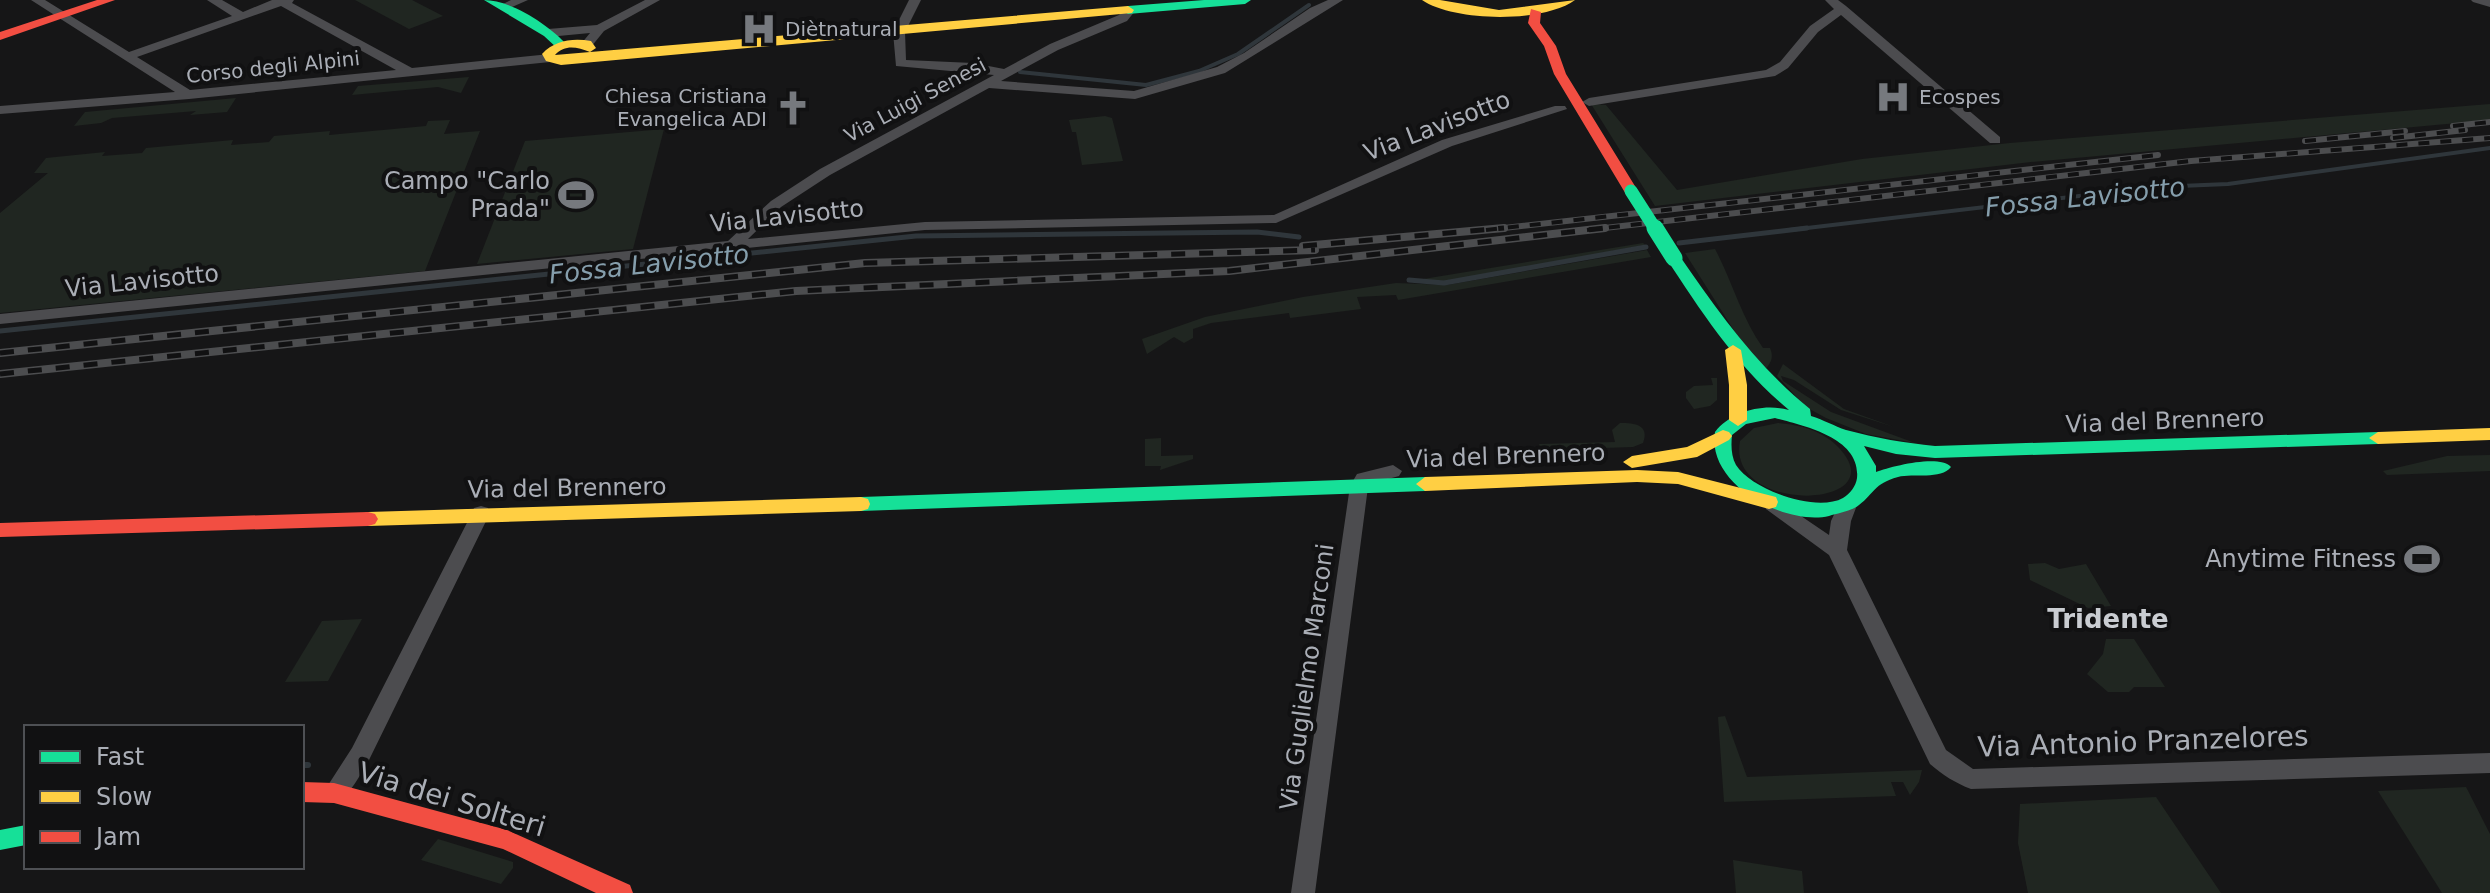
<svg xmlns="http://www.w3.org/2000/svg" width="2490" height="893" viewBox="0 0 2490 893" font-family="'DejaVu Sans',sans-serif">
<rect width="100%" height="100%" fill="#161617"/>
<g fill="#202621">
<polygon points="355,0 412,0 443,16 409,29"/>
<polygon points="469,77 461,93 438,87 352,95 358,86"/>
<polygon points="236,98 227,112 190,115 196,111 112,118 101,123 74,126 85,112"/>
<polygon points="1591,104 1606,105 1677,190 1862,159 2010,143 2490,104 2490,120 2031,162 1655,206"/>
<polygon points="1105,116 1112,118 1123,161 1082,165 1076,132 1072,132 1069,120"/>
<polygon points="450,120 444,134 480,131 425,271 0,313 0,213 48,173 34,173 46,158 105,152 102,156 142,153 146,148 233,140 231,145 269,142 274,136 330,131 329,135 426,126 428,121"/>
<polygon points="664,129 633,249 477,264 525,141"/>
<polygon points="1643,243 1645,245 1444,282 1417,280"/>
<path d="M1715,249C1732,281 1742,319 1763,348H1770C1774,358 1771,362 1765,370L1749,354L1685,253Z"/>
<polygon points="1647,250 1651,257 1398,300 1396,295 1357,297 1361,309 1290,318 1289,313 1211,323 1193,329 1193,338 1184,343 1174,337 1147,354 1142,339 1205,317 1303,297 1396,283 1447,285"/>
<polygon points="1783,364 1844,409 1894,427 1841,410 1794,380 1781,376 1783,381 1831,412 1915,443 1866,434 1826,418 1806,407 1777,376"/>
<polygon points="1711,378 1717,378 1717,400 1710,406 1694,409 1686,398 1686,392 1694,386 1713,385"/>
<path d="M1620,423C1635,423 1650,425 1643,443L1633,447L1541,450L1539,444L1615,442L1612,430Z"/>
<path d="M1778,423C1801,425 1824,431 1840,449C1895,510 1726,515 1740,441L1754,428Z"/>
<polygon points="1161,438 1161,456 1193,455 1193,459 1160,470 1161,466 1145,466 1145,439"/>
<polygon points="2490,455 2490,471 2387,475 2383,471 2447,456"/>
<polygon points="2045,563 2059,569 2086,564 2111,606 2088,608 2030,580 2028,564"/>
<polygon points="362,619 328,681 285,682 322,621"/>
<polygon points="2106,639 2134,639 2165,687 2134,687 2129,692 2108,692 2087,674 2103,654"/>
<polygon points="1725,716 1747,777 1922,770 1919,782 1910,795 1903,782 1891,782 1896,796 1724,802 1718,717"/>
<polygon points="2466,787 2490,834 2490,893 2442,893 2378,791"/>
<polygon points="2156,797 2221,893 2028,893 2018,843 2020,804"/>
<polygon points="438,839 513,862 513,868 501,884 421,860"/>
<polygon points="1733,860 1802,871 1804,893 1736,893"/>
</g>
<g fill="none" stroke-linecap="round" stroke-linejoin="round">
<g stroke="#2f363b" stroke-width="4">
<polyline points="1020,72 1146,85 1199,71 1238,54 1309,5"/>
<polyline points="1790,230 2156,187 2228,184 2490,148"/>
</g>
<g stroke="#2f363b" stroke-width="5">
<polyline points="1679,243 1807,228"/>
<polyline points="1409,280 1444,283 1646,247"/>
<polyline points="0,331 916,236 1257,232 1299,237"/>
</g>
<polyline stroke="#2f363b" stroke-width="6" points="302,765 308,765"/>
<g fill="#4c4c4f" fill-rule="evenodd">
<path d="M31,0H45L129,52L232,16L207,0H222L243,12L272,0H294L292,3L412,68L550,54L556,58L550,62L189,99L0,114V106L175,92ZM281,6L396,70L190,90L137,57Z"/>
<polygon points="511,0 528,0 503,11 497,7"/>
<polygon points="645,0 660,0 604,31 591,47 581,44 590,33 548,37 542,33 548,29 597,25"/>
<polygon points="909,0 921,0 905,32 906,60 973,63 1004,69 1050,44 1119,15 1125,8 1133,8 1135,11 1127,21 1058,50 1001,81 1134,91 1217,67 1244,53 1310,8 1328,0 1343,0 1225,73 1135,99 989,88 830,175 781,207 748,239 925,222 1274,215 1442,140 1555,106 1565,106 1567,109 1452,146 1276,223 925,230 0,324 0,314 728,241 771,201 820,169 994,75 896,66 893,32"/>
<polygon points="1825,0 1838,0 1846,6 2000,137 2000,143 1990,143 1841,15 1818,32 1788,68 1775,76 1589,106 1582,102 1589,98 1766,70 1780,62 1810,26 1834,9"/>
<polygon points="2471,0 2490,0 2490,7 2473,2"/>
<polygon points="1393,465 1402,471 1399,476 1370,484 1368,487 1315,893 1291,893 1350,486 1357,474"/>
<path d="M1773,497L1829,535L1831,521L1841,500H1855L1857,505L1851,521L1847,550L1946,750L1973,769L2490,753V773L1971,789C1955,783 1943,775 1930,764L1829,555L1766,509L1764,504L1766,499Z"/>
<path d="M481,506L488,508L490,513L368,762C358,777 346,807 326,800L323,793L352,748L472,513L474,508Z"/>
</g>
<g fill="#16e098" fill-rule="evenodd">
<path d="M484,0C511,0 549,25 567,45L557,48L544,36Z"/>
<polygon points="1204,0 1251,0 1245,4 1128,14 1122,10 1128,6"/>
<path d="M1674,253L1679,255C1718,312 1756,365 1810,409L1811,416C1824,420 1834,426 1846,430C1876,438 1905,443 1935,446L2378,432L2387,438L2378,444L1935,458L1896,454L1864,446L1876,466V472C1892,466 1940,454 1951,467C1941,480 1913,473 1898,477C1873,484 1875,493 1859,505C1852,511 1838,513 1829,516C1786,526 1706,485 1715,432C1731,411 1764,403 1789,410C1738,368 1702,313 1666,258ZM1775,418C1805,426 1861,438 1857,478C1856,486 1850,494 1843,498C1816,513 1752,490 1736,465C1731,456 1731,445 1732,435L1746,424Z"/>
<polygon points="1425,477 1434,484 1425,491 861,511 854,509 852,504 854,499 861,497"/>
<polygon points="26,825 26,845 0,850 0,830"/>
</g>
<g fill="#ffcf43" fill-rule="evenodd">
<path d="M1422,0H1440L1499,10L1575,0C1544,23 1454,22 1422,0Z"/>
<path d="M1128,6L1134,10L1132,13L561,65L546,61L542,54C555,40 573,38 591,41L596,48L590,52C577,47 565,44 555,55Z"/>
<polygon points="1733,345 1741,350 1747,385 1747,420 1738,426 1729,420 1729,385 1725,350"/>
<polygon points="2490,428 2490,440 2378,444 2369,438 2378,432"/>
<polygon points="1723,430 1729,432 1732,436 1729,440 1697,457 1632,468 1623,462 1632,456 1687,447"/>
<polygon points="1637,470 1678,472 1776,497 1778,502 1776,507 1769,509 1678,484 1637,482 1425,491 1416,484 1425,477"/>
<polygon points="861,497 868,499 870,504 868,509 861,511 368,526 361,524 358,519 361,514 368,512"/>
</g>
<g fill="#f24e42" fill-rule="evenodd">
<polygon points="97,0 115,0 0,40 0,32"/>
<polygon points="1531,9 1541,12 1540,23 1556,46 1566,74 1638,191 1636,194 1626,194 1624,191 1554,74 1544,46 1528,23"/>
<polygon points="368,512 375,514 378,519 375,524 368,526 0,537 0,523"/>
<polygon points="302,782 334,783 507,830 630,885 633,893 596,893 503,849 334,803 302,802"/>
</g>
<g stroke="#4c4d4f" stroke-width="6">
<g id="rail-far1">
<polyline points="2453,126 2490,122"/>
<polyline points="2393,138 2465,130"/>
<polyline points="2305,141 2405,131"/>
<polyline points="1486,230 2158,155"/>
<polyline points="1587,230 2191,161 2490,138"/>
</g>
</g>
<g stroke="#4c4d4f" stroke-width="8">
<g id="rail">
<polyline points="1303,246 1504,228"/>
<polyline points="0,353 865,263 1315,250"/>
<polyline points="0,374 796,291 1229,271 1605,228"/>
</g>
</g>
<use href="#rail-far1" stroke="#111112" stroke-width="4" stroke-dasharray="11" stroke-linecap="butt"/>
<use href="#rail" stroke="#111112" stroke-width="5" stroke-dasharray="14" stroke-linecap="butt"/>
<polyline stroke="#16e098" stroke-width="13" points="1631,191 1656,230"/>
<polyline stroke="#16e098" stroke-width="17" points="1655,228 1674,258"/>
</g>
<defs>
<g id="hospital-bare" transform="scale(2.76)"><path d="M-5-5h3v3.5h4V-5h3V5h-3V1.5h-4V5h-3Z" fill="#76797e" stroke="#111112" stroke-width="2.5" paint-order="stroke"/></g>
<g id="church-bare" transform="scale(2.76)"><path d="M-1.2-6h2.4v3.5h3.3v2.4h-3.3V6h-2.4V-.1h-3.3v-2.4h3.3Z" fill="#76797e" stroke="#111112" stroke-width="2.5" paint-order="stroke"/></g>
<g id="stadium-bare" transform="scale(2.76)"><path d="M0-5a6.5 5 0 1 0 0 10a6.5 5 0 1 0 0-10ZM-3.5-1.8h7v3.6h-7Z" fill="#76797e" stroke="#111112" stroke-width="2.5" paint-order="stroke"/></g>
</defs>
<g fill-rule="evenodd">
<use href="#hospital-bare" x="759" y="29"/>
<use href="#hospital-bare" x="1893" y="97"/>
<use href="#church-bare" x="793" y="108"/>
<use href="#stadium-bare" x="576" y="195"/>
<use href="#stadium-bare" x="2422" y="559"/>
</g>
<g text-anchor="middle" stroke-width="8" stroke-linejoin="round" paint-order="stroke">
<g font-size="20" fill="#aaaeb6" stroke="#111112" text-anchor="start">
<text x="785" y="36">Diètnatural</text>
<text x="767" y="103" text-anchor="end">Chiesa Cristiana<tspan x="767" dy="23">Evangelica ADI</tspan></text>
<text x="1919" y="104">Ecospes</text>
</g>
<g font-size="20" fill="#aaaeb6" stroke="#111112">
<text transform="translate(273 67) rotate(-6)" y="7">Corso degli Alpini</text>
<text transform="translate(915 100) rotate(-28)" y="7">Via Luigi Senesi</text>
</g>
<g font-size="24" fill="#aaaeb6" stroke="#111112">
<text transform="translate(1437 126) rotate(-21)" y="8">Via Lavisotto</text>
<text transform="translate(787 216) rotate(-6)" y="8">Via Lavisotto</text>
<text transform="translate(142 281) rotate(-6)" y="8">Via Lavisotto</text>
<text transform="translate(2165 421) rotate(-2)" y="8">Via del Brennero</text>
<text transform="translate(1506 456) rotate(-2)" y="8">Via del Brennero</text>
<text transform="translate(567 488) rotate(-1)" y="8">Via del Brennero</text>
<text transform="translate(1307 677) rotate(-82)" y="8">Via Guglielmo Marconi</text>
</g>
<g font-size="24" fill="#aaaeb6" stroke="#111112" text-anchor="end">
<text x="550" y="189">Campo "Carlo<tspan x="550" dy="28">Prada"</tspan></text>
<text x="2396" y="567">Anytime Fitness</text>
</g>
<g font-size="26" font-style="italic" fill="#859eac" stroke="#111112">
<text transform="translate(2085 197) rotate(-6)" y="9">Fossa Lavisotto</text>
<text transform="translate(649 264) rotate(-6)" y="9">Fossa Lavisotto</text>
</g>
<g font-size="26" font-weight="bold" fill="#cacdd2" stroke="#111112">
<text x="2108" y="628">Tridente</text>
</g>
<g font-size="28" fill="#aaaeb6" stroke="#111112">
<text transform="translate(2143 741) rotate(-2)" y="10">Via Antonio Pranzelores</text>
<text transform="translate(452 799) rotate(17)" y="10">Via dei Solteri</text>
</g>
</g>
<rect x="24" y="725" width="280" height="144" fill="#111112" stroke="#4e5054" stroke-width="2"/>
<rect x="40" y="751" width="40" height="12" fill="#16e098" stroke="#4e5054" stroke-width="2"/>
<text x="96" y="765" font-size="24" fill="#aaaeb6">Fast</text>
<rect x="40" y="791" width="40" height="12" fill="#ffcf43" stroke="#4e5054" stroke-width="2"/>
<text x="96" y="805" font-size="24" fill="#aaaeb6">Slow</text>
<rect x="40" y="831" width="40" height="12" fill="#f24e42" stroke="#4e5054" stroke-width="2"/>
<text x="96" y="845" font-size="24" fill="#aaaeb6">Jam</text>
</svg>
